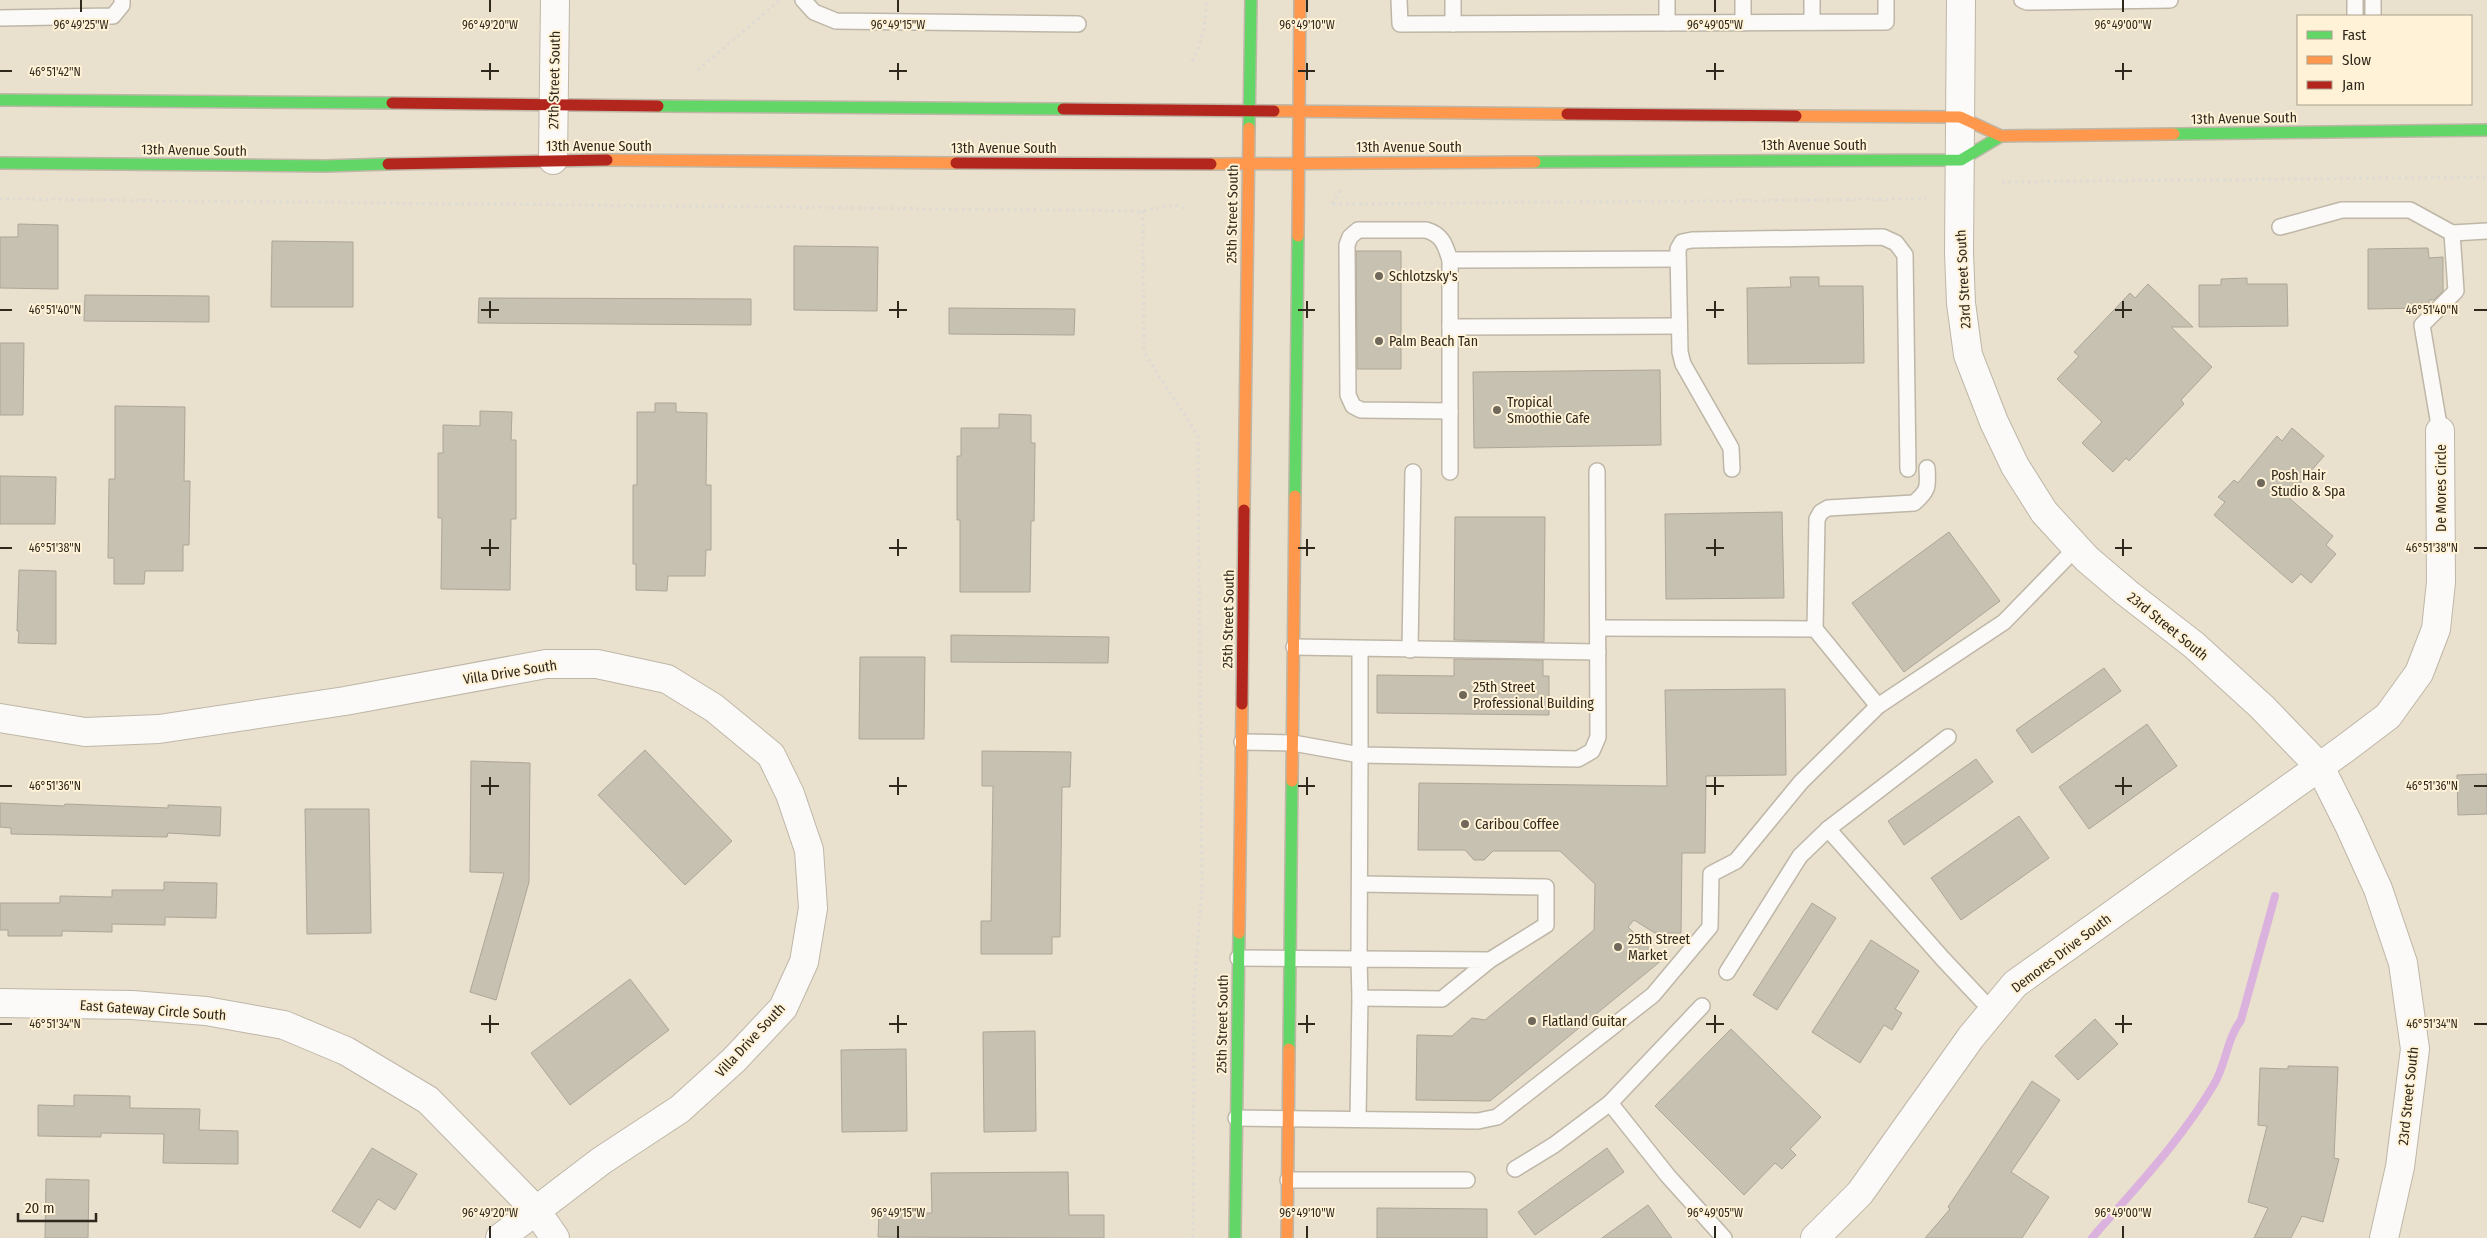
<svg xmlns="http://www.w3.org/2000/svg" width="2487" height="1238" viewBox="0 0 2487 1238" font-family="'Fira Sans Condensed',sans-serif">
<rect width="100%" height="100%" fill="#e9e0cd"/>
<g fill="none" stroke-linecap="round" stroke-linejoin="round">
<path stroke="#dbb1de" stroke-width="8" d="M2092,1238C2134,1189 2180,1142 2213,1086C2226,1066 2226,1040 2241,1020L2275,896"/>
</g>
<g fill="#c7c1b2" stroke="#ada698">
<polygon points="18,224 58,225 58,289 0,288 0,237 18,237"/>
<polygon points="272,241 353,242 353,307 271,307"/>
<polygon points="794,246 878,247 877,311 794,310"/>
<polygon points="2428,248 2429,258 2443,257 2443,291 2434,300 2429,300 2429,304 2425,308 2368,309 2368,249"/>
<polygon points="1356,251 1401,251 1401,369 1357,369"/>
<polygon points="1790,277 1819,277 1819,286 1863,286 1864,363 1748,364 1747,288 1791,287"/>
<polygon points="2247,278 2247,284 2287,284 2288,326 2199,327 2199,285 2221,285 2221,279"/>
<polygon points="2148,284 2193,327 2171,327 2212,367 2181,400 2184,404 2154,435 2129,461 2126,458 2113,472 2082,443 2102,422 2057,379 2079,356 2074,352 2113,311 2130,293 2135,298"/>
<polygon points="85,295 209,296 209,322 84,321"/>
<polygon points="479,298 751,299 751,325 478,323"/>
<polygon points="949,308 1075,309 1074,335 949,334"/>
<polygon points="0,343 24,343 23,415 0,415"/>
<polygon points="1660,370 1661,445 1474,448 1473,372"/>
<polygon points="655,403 676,403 676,412 707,413 706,485 711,485 711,550 706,550 705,576 668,576 667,591 636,590 636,564 633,564 633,485 637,485 637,412 655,412"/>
<polygon points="115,406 185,407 184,481 190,481 189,545 183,545 183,571 145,571 144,584 114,584 114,558 108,558 109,479 115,479"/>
<polygon points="480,411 512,412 511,440 516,440 516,519 511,519 510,590 441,589 442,518 438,518 438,453 443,453 443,425 480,426"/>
<polygon points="999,414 1031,415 1031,443 1035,443 1034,521 1031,521 1030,592 960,592 960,520 957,520 957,456 961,456 961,428 999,428"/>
<polygon points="2292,428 2324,456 2288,497 2333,536 2326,545 2336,554 2311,583 2301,574 2292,583 2214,515 2225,502 2218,497 2234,480 2238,483 2277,436 2282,441"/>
<polygon points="0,476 56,477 55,524 0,524"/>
<polygon points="1782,512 1784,598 1666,599 1665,514"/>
<polygon points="1455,517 1545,517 1544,642 1454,640"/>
<polygon points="1949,532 2000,601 1904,672 1852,603"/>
<polygon points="19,570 56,571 56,644 18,643 19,631 17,631"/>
<polygon points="951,635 1109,637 1108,663 951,662"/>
<polygon points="860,657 925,657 924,739 859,739"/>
<polygon points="1454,659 1543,660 1543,676 1549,676 1549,715 1377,713 1377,675 1454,676"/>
<polygon points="2104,668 2121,691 2032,753 2016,730"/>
<polygon points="1785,689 1786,775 1706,776 1705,853 1682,853 1681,933 1655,933 1634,920 1628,927 1662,960 1490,1101 1416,1100 1417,1035 1452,1036 1472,1018 1485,1020 1594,930 1595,884 1560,851 1493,851 1484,860 1474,860 1465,850 1418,850 1419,783 1667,786 1665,690"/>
<polygon points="2147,724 2177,766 2089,829 2059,787"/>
<polygon points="645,750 732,841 685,885 598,795"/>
<polygon points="982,751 1071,752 1070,787 1062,787 1060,937 1052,937 1052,954 981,954 981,921 991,921 993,786 982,786"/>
<polygon points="1976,759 1993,782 1904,845 1888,821"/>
<polygon points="471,761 530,763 529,882 496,1000 470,992 504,873 470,872"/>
<polygon points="2487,774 2487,814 2458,815 2457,775"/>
<polygon points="0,803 64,806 65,804 168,808 168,805 221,807 220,836 168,833 167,837 11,834 11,828 0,827"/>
<polygon points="305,809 369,809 371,933 307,934"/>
<polygon points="2019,816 2049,858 1961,920 1931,878"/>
<polygon points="164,882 217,883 216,918 165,917 165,925 112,924 112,932 62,931 62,936 8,936 8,930 0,930 0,903 60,903 60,896 112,897 112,890 164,890"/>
<polygon points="1812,903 1836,918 1777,1010 1753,995"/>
<polygon points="1871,940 1919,971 1895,1009 1902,1013 1892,1030 1884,1025 1860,1063 1812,1032"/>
<polygon points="630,979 669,1030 570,1105 531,1053"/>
<polygon points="2095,1019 2118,1044 2078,1080 2055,1056"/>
<polygon points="1731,1029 1821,1117 1790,1149 1796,1155 1782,1169 1775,1163 1744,1195 1655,1106"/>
<polygon points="1035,1031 1036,1131 984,1132 983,1032"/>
<polygon points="906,1049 907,1131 842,1132 841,1050"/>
<polygon points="2288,1066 2338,1067 2334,1158 2339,1159 2323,1222 2302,1216 2291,1238 2254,1238 2268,1208 2248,1202 2267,1126 2258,1125 2260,1068 2288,1069"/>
<polygon points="2032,1081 2060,1100 2011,1172 2049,1197 2022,1238 1925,1238 1950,1209 1948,1207"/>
<polygon points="74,1095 130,1096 130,1108 200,1109 199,1130 238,1131 238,1164 163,1163 164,1134 101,1133 101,1137 38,1136 38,1105 74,1106"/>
<polygon points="372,1148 417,1174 395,1210 378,1199 360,1228 332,1211"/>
<polygon points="1607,1148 1624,1172 1535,1235 1518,1212"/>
<polygon points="1068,1172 1069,1215 1104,1215 1104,1238 878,1237 879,1213 932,1213 931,1173"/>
<polygon points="46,1179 89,1180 88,1238 45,1238"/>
<polygon points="1648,1205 1672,1238 1602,1238"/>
<polygon points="1377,1208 1487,1209 1487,1238 1377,1238"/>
</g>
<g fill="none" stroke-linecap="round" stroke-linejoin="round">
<g stroke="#beb7a8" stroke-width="18">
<g id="lane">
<polyline points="803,0 814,12 836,21 1078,24"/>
<polyline points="1399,0 1400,24 1886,22 1886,0"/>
<polyline points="1453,0 1453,24"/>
<polyline points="1667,0 1667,23"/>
<polyline points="1743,0 1743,23"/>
<polyline points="1812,0 1812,22"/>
<polyline points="2022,0 2027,2 2170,0"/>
<polyline points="2355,16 2355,0"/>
<polyline points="2373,16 2373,0"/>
<polyline points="0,18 113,16 122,5 122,0"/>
<polyline points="2280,227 2342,210 2410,210 2452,233 2456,291 2422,325 2440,431"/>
<polyline points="2452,233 2487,231"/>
<path d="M1450,260C1445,245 1443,235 1426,230H1358L1350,237L1347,245L1348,395L1353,406L1361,410L1450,411"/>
<polyline points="1450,327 1679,326"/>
<polyline points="1732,469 1731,448 1683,364 1680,352 1678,249 1682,242 1692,240 1883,237 1896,243 1905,255 1908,469"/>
<polyline points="1450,472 1450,260 1678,259"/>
<polyline points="1598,628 1815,629 1878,706"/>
<path d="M1815,629L1817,519L1821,512L1828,508L1914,503C1929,490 1928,487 1927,468"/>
<polyline points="1294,647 1598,652"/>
<polyline points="1360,649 1360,755 1578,759 1592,751 1598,737 1597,471"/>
<polyline points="1410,650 1413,472"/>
<polyline points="1948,737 1828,829 1943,959 1992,1011"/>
<polyline points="1360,884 1546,887 1546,925 1490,960 1359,959 1360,998 1442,999 1490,960"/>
<polyline points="1238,958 1359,959 1360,755 1293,743 1242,742"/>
<polyline points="1727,972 1800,856 1828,829"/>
<polyline points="1702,1006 1610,1103 1668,1176 1724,1238"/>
<polyline points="1236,1118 1478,1121 1497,1117 1653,995 1710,927 1711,874 1736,861 1801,782 1878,706 2004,622 2076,548"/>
<polyline points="1358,1118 1360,998"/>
<polyline points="1515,1169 1554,1145 1610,1103"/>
<polyline points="1288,1180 1467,1180"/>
</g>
</g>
<g stroke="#beb7a8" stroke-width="30">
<g id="street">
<polyline points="1961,0 1959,253 1961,303 1968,355 1994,422 2015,466 2044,512 2087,559 2127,593 2194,645 2262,707 2320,767 2349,825 2378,889 2403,963 2415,1049 2400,1167 2384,1238"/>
<polyline points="553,160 555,0"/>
<polyline points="0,718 85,732 159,729 345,701 546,664 597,664 667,679 714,708 771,755 790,794 809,850 813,908 804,962 783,1008 734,1060 680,1109 601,1161 500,1238"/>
<polyline points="0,1003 132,1005 206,1011 284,1025 346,1051 428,1100 535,1209 555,1238"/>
<polyline points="1815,1238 1860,1193 1971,1037 2015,984 2343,750 2388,716 2419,673 2436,629 2441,582 2440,431"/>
</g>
</g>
<g stroke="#beb7a8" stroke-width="14">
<g id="fast">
<polyline points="0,100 392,103"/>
<polyline points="658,106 1063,109"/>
<polyline points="1249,128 1251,0"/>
<polyline points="2174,134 2487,130"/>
<polyline points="1535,162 1961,160 2001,136"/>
<polyline points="0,163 325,166 388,164"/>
<polyline points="1295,496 1298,236"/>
<polyline points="1289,1049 1292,781"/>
<polyline points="1235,1238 1239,933"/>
</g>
</g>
<g stroke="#beb7a8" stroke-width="14">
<g id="slow">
<polyline points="1274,111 1567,114"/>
<polyline points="1796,116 1960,117 2001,136 2174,134"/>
<polyline points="607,160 956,163"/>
<polyline points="1211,164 1535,162"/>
<polyline points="1298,236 1300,0"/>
<polyline points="1244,510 1249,128"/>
<polyline points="1292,781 1295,496"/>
<polyline points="1239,933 1242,704"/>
<polyline points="1287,1238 1289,1049"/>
</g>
</g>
<g stroke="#beb7a8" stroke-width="14">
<g id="jam">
<polyline points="392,103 658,106"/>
<polyline points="1063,109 1274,111"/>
<polyline points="1567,114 1796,116"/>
<polyline points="956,163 1211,164"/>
<polyline points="388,164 607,160"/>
<polyline points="1242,704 1244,510"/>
</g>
</g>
<g stroke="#dedbd5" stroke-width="3" stroke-dasharray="2.5 4" stroke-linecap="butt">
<path d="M1192,61C1203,41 1206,22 1206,0"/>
<polyline points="698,70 780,0"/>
<polyline points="2002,182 2487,177"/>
<polyline points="0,199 1143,211 1174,205 1188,209"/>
<polyline points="1332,204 1341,190"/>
<polyline points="1333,204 1926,199"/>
<polyline points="1143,211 1144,352 1198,436 1202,889 1194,993 1193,1238"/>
</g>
<use href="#lane" stroke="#fcfaf8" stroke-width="15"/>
<use href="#street" stroke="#fcfaf8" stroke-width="28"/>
<use href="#fast" stroke="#63d668" stroke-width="11"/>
<use href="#slow" stroke="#ff974d" stroke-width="11"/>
<use href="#jam" stroke="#b3261e" stroke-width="11"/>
</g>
<path fill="none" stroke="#2f281c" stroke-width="2" d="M81,0V12M490,0V12M898,0V12M1307,0V12M1715,0V12M2123,0V12M490,63V80M898,63V80M1307,63V80M1715,63V80M2123,63V80M0,71H12M481,71H499M889,71H907M1298,71H1315M1706,71H1724M2115,71H2132M490,301V318M898,301V318M1307,301V318M1715,301V318M2123,301V318M0,310H12M481,310H499M889,310H907M1298,310H1315M1706,310H1724M2115,310H2132M2474,310H2487M490,539V556M898,539V556M1307,539V556M1715,539V556M2123,539V556M0,548H12M481,548H499M889,548H907M1298,548H1315M1706,548H1724M2115,548H2132M2474,548H2487M490,777V795M898,777V795M1307,777V795M1715,777V795M2123,777V795M0,786H12M481,786H499M889,786H907M1298,786H1315M1706,786H1724M2115,786H2132M2474,786H2487M490,1015V1033M898,1015V1033M1307,1015V1033M1715,1015V1033M2123,1015V1033M0,1024H12M481,1024H499M889,1024H907M1298,1024H1315M1706,1024H1724M2115,1024H2132M2474,1024H2487M490,1226V1238M898,1226V1238M1307,1226V1238M1715,1226V1238M2123,1226V1238"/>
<g fill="#70685a" stroke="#fff2d7" stroke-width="2">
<circle cx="1379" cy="276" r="5"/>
<circle cx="1379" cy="341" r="5"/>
<circle cx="1497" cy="410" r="5"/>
<circle cx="2261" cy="483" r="5"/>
<circle cx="1463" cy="695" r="5"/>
<circle cx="1465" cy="824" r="5"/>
<circle cx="1618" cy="947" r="5"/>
<circle cx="1532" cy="1021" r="5"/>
</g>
<g text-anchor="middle" stroke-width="4" stroke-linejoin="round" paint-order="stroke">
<g font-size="14" fill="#2f281c" stroke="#fff2d7">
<text transform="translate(554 80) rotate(-89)" y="5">27th Street South</text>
<text transform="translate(2244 118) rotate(-1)" y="5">13th Avenue South</text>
<text x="1814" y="150">13th Avenue South</text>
<text x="599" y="151">13th Avenue South</text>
<text x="1409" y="152">13th Avenue South</text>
<text x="1004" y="153">13th Avenue South</text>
<text transform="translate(194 150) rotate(1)" y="5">13th Avenue South</text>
<text transform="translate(1232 214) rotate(-89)" y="5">25th Street South</text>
<text transform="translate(1963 279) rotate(-93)" y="5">23rd Street South</text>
<text transform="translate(2441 488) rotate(-90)" y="5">De Mores Circle</text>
<text transform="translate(1228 619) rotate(-89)" y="5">25th Street South</text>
<text transform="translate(2168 626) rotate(39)" y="5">23rd Street South</text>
<text transform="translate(510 672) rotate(-9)" y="5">Villa Drive South</text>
<text transform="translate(2061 953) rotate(-37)" y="5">Demores Drive South</text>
<text transform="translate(153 1010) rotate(4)" y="5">East Gateway Circle South</text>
<text transform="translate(1222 1024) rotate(-89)" y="5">25th Street South</text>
<text transform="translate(750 1040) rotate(-47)" y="5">Villa Drive South</text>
<text transform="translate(2408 1096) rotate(-84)" y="5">23rd Street South</text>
</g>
<g font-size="14" fill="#2f281c" stroke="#fff2d7" text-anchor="start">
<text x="1389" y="281">Schlotzsky's</text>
<text x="1389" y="346">Palm Beach Tan</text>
<text x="1507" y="407">Tropical<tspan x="1507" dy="16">Smoothie Cafe</tspan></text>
<text x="2271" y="480">Posh Hair<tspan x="2271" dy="16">Studio &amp; Spa</tspan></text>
<text x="1473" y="692">25th Street<tspan x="1473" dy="16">Professional Building</tspan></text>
<text x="1475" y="829">Caribou Coffee</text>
<text x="1628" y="944">25th Street<tspan x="1628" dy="16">Market</tspan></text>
<text x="1542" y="1026">Flatland Guitar</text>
</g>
</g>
<g font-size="12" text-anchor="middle" fill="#2f281c" stroke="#fff2d7" stroke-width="4" stroke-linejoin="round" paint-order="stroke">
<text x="81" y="29">96°49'25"W</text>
<text x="490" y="29">96°49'20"W</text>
<text x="898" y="29">96°49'15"W</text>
<text x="1307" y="29">96°49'10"W</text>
<text x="1715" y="29">96°49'05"W</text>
<text x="2123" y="29">96°49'00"W</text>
<text x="55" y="76">46°51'42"N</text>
<text x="55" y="314">46°51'40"N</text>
<text x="2432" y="314">46°51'40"N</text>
<text x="55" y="552">46°51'38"N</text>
<text x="2432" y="552">46°51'38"N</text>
<text x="55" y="790">46°51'36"N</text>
<text x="2432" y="790">46°51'36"N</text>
<text x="55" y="1028">46°51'34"N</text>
<text x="2432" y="1028">46°51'34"N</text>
<text x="490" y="1217">96°49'20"W</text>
<text x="898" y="1217">96°49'15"W</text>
<text x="1307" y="1217">96°49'10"W</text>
<text x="1715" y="1217">96°49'05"W</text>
<text x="2123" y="1217">96°49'00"W</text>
</g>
<rect x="2297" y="15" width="175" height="90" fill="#fff2d7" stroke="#aca18c"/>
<rect x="2307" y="31" width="25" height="8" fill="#63d668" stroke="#aca18c"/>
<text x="2342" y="40" font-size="15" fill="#2f281c">Fast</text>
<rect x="2307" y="56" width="25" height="8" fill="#ff974d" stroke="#aca18c"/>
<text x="2342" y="65" font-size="15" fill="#2f281c">Slow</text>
<rect x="2307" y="81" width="25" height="8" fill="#b3261e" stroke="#aca18c"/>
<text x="2342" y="90" font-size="15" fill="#2f281c">Jam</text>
<path d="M18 1213v8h78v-8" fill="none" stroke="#2f281c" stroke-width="2.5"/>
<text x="25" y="1213" font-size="15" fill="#2f281c" stroke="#fff2d7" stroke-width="4" paint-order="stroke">20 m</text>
</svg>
